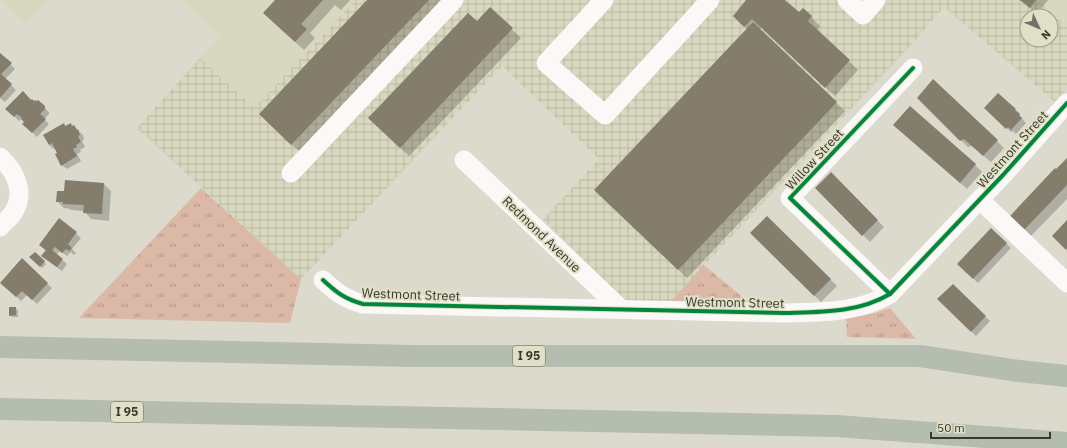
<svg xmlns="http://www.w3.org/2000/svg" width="1067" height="448" viewBox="0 0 1067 448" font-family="'IBM Plex Sans',sans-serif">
<defs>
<pattern id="industrial-grid" width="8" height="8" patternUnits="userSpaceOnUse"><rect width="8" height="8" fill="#d8d7bf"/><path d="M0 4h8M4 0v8" fill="none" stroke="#bab9a4"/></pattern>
<pattern id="grass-tufts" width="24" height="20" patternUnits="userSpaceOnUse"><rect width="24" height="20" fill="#dcb9a6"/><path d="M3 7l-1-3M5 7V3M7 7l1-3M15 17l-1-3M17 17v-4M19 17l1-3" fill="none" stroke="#b39788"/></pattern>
</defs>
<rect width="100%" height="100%" fill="#dbdacd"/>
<g fill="#d8d7bf">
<polygon points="1,0 49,0 26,24"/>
<polygon points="180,0 356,0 254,108 200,58 221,36"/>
<polygon points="1041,0 1067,0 1067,27 1040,2"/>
</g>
<path fill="url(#industrial-grid)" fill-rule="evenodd" d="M356,0H503L509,3L512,0H1041L1040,2L1067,27V88L1055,102L944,7L911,45L670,302L627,303L543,219L599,159L502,66L301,279L137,128L200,58L254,108ZM1027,16H1051V40H1027Z"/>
<g fill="url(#grass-tufts)">
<polygon points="201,188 301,279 290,323 79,318"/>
<polygon points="704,265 753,306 670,302"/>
<polygon points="890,308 916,339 847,337 846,318 875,313"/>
</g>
<g fill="#0003">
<polygon points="276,0 350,0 341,10 335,5 310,33 315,38 304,50 273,22"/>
<polygon points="368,0 446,0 301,153 269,123"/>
<polygon points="749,0 784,0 799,14 811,17 820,26 817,30 858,70 835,96 762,27 759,30 845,111 687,278 604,199 747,29 734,16"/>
<polygon points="1020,0 1048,0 1037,14"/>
<polygon points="490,9 521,38 409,156 378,127"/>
<polygon points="0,54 15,69 5,79 16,90 5,102 0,98"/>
<polygon points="998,95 1020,114 1019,115 1023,119 1023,120 1026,123 1016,134 1013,131 1011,132 986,108"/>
<polygon points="918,98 997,141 1004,148 991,162 972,146 968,147"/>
<polygon points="38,101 49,112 49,114 44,119 49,124 37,137 24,124 25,122 21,119 19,121 7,109 31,102"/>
<polygon points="64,124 66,127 70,124 73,127 74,126 83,135 84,140 82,141 85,147 80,150 81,152 77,154 81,161 67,169 62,165 56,149 54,149 49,145"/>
<polygon points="902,131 975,165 982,172 967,189"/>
<polygon points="1067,160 1067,199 1031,236 1011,216"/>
<polygon points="831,173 884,227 870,242 816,188"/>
<polygon points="66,181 104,184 111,191 109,221 91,219 84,211 71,210 70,209 64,208 57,201 65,192"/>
<polygon points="767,217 837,286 821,302 751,233"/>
<polygon points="60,220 81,238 72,249 76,253 74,255 71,252 67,256 60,251 56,255 67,264 62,271 47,260 46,251 40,245"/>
<polygon points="991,229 1011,248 978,283 958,264"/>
<polygon points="35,253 46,264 42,268 31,257"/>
<polygon points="22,260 52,288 37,304 27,295 21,301 1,282"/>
<polygon points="953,285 990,321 976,336 939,299"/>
<polygon points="15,308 18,310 18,317 12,317 10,315"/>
</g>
<g fill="#847d6c">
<polygon points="275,0 323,0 301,24 307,29 295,42 263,13"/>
<polygon points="367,0 429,0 291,145 259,114"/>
<polygon points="746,0 785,0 799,12 803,8 812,16 808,21 850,60 825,88 752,19 744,27 733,16"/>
<polygon points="1020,0 1036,0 1030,8"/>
<polygon points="490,7 513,28 400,148 368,118 468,13 477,21"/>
<polygon points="753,22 837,102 678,270 594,190"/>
<polygon points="0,53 12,63 1,74 12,84 0,98"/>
<polygon points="933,79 998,140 983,156 964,139 960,141 917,98"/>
<polygon points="23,91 31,100 32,99 34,101 35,100 36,101 38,100 45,106 45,109 40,114 46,119 32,133 22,124 24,122 21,119 22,118 17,114 14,117 5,109"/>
<polygon points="998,93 1016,109 1015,110 1020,114 1019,115 1022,118 1011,130 1008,127 1006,129 984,108"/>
<polygon points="910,106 976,164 960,183 893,125"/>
<polygon points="64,123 65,126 71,123 72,126 74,125 77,130 78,129 80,135 78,136 81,142 76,145 77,147 73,149 77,156 61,166 55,154 57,153 52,143 49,145 43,135"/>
<polygon points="1067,158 1067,185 1024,230 1010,216 1055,168 1056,169"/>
<polygon points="831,172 878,220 862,236 815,188"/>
<polygon points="65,180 104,183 102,214 83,213 84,205 63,204 63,202 56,202 57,191 64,191"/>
<polygon points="767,216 831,279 814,296 750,233"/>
<polygon points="59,218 77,232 68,244 72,248 69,251 66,249 62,253 55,247 52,250 63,259 57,267 41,256 46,250 39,245"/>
<polygon points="1067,220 1067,248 1066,250 1052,236"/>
<polygon points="991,228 1007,243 973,279 957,264"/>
<polygon points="35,252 45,261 40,267 29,257"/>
<polygon points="22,258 48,283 32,300 22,291 16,297 0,283"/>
<polygon points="953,284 986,316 971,332 937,299"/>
<polygon points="9,307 16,307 16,315 9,316"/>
</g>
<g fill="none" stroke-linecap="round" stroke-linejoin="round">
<g stroke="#faf9f8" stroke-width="19">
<polyline points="604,0 546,63 605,115 710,0"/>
<polyline points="847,0 863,15 876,0"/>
<path d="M0,157C16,172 26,193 13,213C10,218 4,222 0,227"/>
<polyline points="464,160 621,309"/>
<polyline points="291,173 454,0"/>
<polyline points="980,200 1067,283"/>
<path d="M323,280C337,293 345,299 363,304L785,313C821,312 858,313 890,294L1003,175L1067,103"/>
<polyline points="890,294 790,198 913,68"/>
</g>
<g stroke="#b5bdb0" stroke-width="22">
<polyline points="0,347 412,356 920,356 1019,371 1067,376"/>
<polyline points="0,409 836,426 1067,443"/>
</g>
<g stroke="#e1e0c7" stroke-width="6">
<g id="cycleway">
<path d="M323,280C337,293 345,299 363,304L785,313C821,312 858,313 890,294L1003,175L1067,103"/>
<polyline points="890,294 790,198 913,68"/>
</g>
</g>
<use href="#cycleway" stroke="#00873e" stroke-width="4"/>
</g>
<g text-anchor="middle" stroke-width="4" stroke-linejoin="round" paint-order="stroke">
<g fill="#e1e0c7" stroke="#6b6b5d" stroke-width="1">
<rect x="513" y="346" width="32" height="20" rx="3"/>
<rect x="111" y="402" width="32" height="20" rx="3"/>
</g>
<g font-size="12" font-weight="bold" fill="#39392f">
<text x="529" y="360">I 95</text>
<text x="127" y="416">I 95</text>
</g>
<g font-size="13" fill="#39392f" stroke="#e1e0c7">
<text transform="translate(1012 149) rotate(-48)" y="5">Westmont Street</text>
<text transform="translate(814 159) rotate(-47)" y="5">Willow Street</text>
<text transform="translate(542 234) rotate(44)" y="5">Redmond Avenue</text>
<text transform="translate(411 294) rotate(2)" y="5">Westmont Street</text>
<text transform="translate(735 302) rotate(1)" y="5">Westmont Street</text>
</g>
</g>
<g transform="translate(1039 28) rotate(134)"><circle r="19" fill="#e1e0c7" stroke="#9e9d8a"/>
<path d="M0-3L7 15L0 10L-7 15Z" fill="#727166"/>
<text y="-6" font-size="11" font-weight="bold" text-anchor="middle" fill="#39392f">N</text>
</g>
<path d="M931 432v6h119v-6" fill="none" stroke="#39392f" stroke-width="2"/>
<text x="937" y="432" font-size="12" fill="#39392f" stroke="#e1e0c7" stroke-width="3" paint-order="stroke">50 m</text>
</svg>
